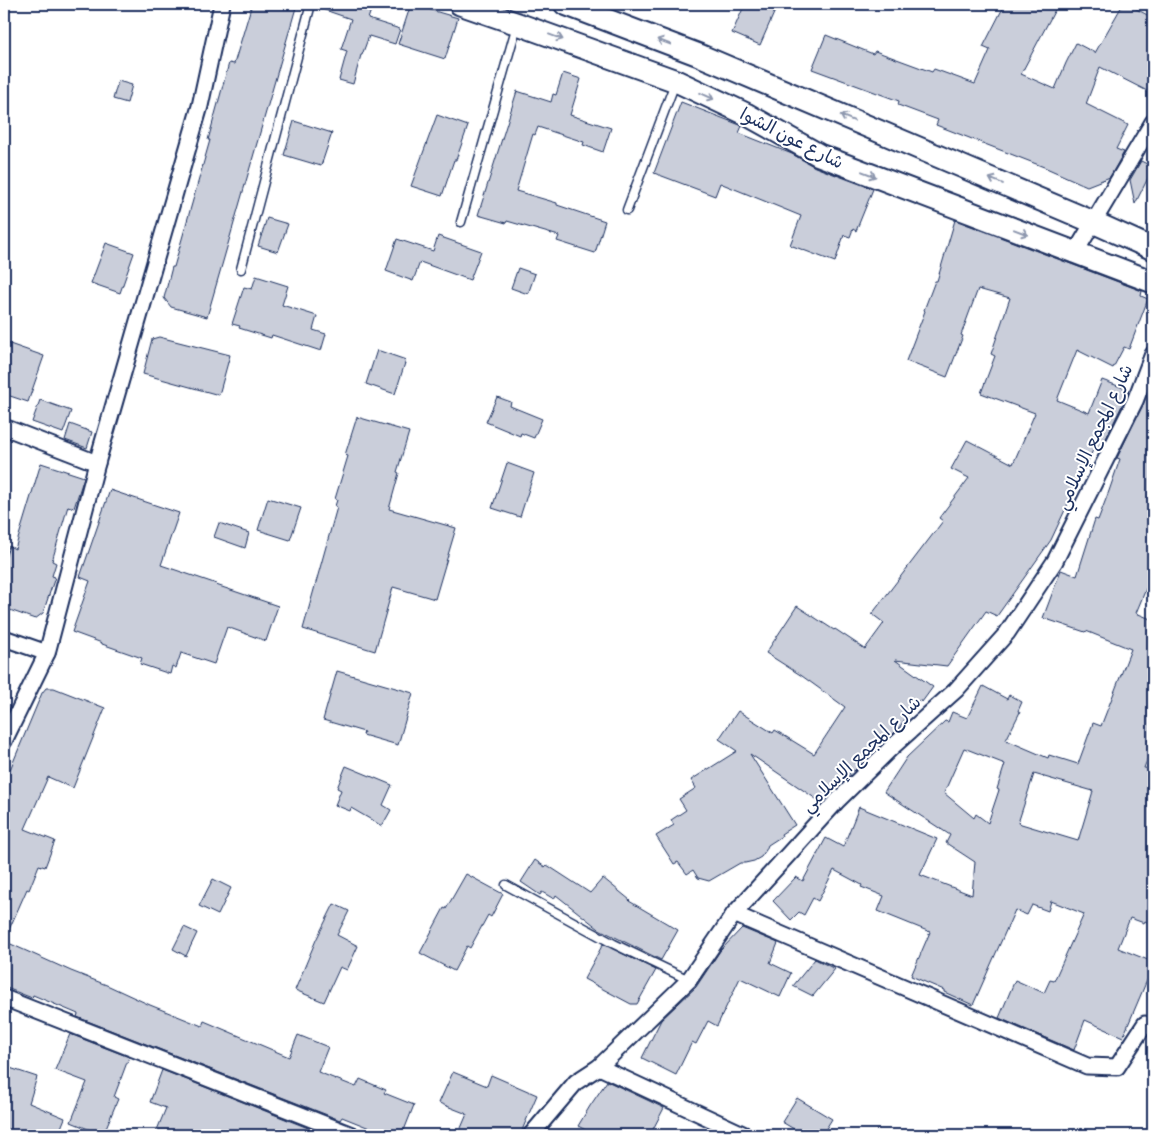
<svg xmlns="http://www.w3.org/2000/svg" width="1157" height="1139" viewBox="0 0 1157 1139" font-family="Pangolin,'Playpen Sans Arabic',sans-serif">
<rect width="100%" height="100%" fill="#fff"/>
<filter id="ink" filterUnits="userSpaceOnUse"><feTurbulence type="fractalNoise" baseFrequency=".02" numOctaves="2"/><feDisplacementMap in="SourceGraphic" scale="10" xChannelSelector="R" yChannelSelector="G"/><feConvolveMatrix kernelMatrix="1 2 1 2 8 2 1 2 1" color-interpolation-filters="sRGB"/></filter>
<g filter="url(#ink)">
<g fill="#caceda" stroke="#1b2f5e" fill-rule="evenodd">
<polygon points="252,4 297,4 207,317 171,307 164,298 172,267 174,267 210,140 208,140 229,63 234,64"/>
<polygon points="316,4 373,4 368,19 400,29 395,44 369,36 362,55 361,55 353,84 339,80 347,51 341,49 351,19 316,7"/>
<polygon points="411,4 458,18 445,59 398,44"/>
<polygon points="745,4 778,4 760,45 732,33"/>
<polygon points="1005,4 1058,4 1021,74 1055,89 1066,63 1076,43 1095,53 1123,4 1127,4 1153,18 1153,94 1100,67 1086,104 1128,125 1116,149 1124,152 1110,177 1087,186 1044,167 936,125 938,120 898,105 899,101 812,69 826,35 873,54 875,51 932,72 934,69 975,84 990,50 983,47"/>
<polygon points="563,73 581,79 570,115 611,128 603,152 583,145 584,142 538,127 535,135 533,134 516,191 557,203 557,205 605,221 595,253 557,241 559,236 507,221 506,223 478,215 517,91 551,102 553,94 556,95"/>
<polygon points="118,81 132,85 127,103 113,99"/>
<polygon points="681,102 740,125 742,126 739,133 792,154 815,167 873,189 856,231 853,229 850,237 844,235 835,262 790,245 801,216 720,183 715,196 654,173"/>
<polygon points="437,115 468,126 456,160 454,160 442,196 411,186"/>
<polygon points="294,121 332,133 321,166 284,155"/>
<polygon points="1141,161 1153,167 1153,168 1135,204 1130,180"/>
<polygon points="267,218 288,224 278,252 258,246"/>
<polygon points="955,220 1142,291 1141,296 1148,299 1129,349 1124,347 1113,368 1077,350 1057,400 1089,413 1102,380 1129,390 1126,397 1100,451 1094,448 1051,540 997,616 986,611 947,666 895,660 933,687 922,702 919,700 898,729 890,737 885,733 869,756 867,755 857,768 854,771 852,770 846,779 822,803 750,754 795,825 781,834 782,836 768,845 766,850 761,857 754,861 745,863 740,863 709,881 698,878 693,870 687,874 678,862 674,864 656,836 674,825 671,820 686,810 679,799 696,788 691,780 737,751 719,739 738,711 773,733 775,730 814,754 845,707 802,676 766,653 797,606 834,630 835,629 865,649 884,623 872,614 943,521 939,518 969,478 951,469 967,440 1013,464 1035,413 981,393 995,356 991,354 1010,298 978,289 961,335 963,336 947,377 906,361 925,311 924,310 935,281 937,281"/>
<polygon points="438,236 481,251 470,280 420,262 413,281 386,271 397,239 433,251"/>
<polygon points="106,243 134,253 120,293 91,283"/>
<polygon points="518,268 535,274 528,294 511,288"/>
<polygon points="256,276 288,286 282,305 317,316 313,330 326,334 321,351 272,335 271,338 239,328 240,326 232,324 244,287 252,289"/>
<polygon points="159,337 230,355 219,395 143,374 152,339"/>
<polygon points="4,342 44,356 28,402 4,394"/>
<polygon points="377,350 406,360 395,394 366,384"/>
<path d="M1147,396L1153,398V586L1148,584L1136,613L1153,620V744L1144,768L1153,769V925L1145,921L1144,923L1130,918L1118,948L1153,962V966L1123,1037L1085,1020L1074,1050L999,1018L1015,980L1044,993L1050,980L1054,981L1084,914L1051,901L1048,911L1032,905L1027,915L1015,910L973,1005L944,992V990L911,976L930,932L878,911L884,896L861,887L862,885L834,870L818,901L813,898L804,915L799,912L791,920L773,901L796,877L803,881L826,838L843,847L859,807L937,839L920,875L972,895L975,862L946,843L950,835L884,792L907,757L945,721L948,722L952,712L967,718L983,686L1007,699L1009,695L1022,702L1018,711L1020,712L1006,740L1048,758L1049,755L1078,764L1093,723L1101,726L1131,649L1086,631L1085,632L1043,618L1061,570L1077,576L1095,519L1098,520L1109,491L1120,459L1117,458ZM964,748L1005,764L997,789L999,790L988,823L976,814L974,818L944,793ZM1034,774L1093,791L1078,841L1018,823Z"/>
<polygon points="497,397 511,402 510,406 542,419 534,438 521,433 520,436 486,422"/>
<polygon points="40,400 71,411 63,433 32,422"/>
<polygon points="357,417 409,432 397,472 399,473 389,509 456,528 435,599 393,587 375,651 303,629 337,507 335,506 337,500 335,499 348,456 345,455"/>
<polygon points="70,424 92,432 87,448 65,440"/>
<polygon points="41,463 84,477 74,508 68,506 52,561 56,563 52,576 55,577 43,613 35,619 4,608 4,562 9,546 15,549"/>
<polygon points="507,463 534,473 520,517 492,508"/>
<polygon points="110,490 179,513 161,565 217,584 216,585 278,606 266,641 227,627 214,664 181,653 176,668 172,666 170,674 140,664 142,658 102,644 102,643 72,632 90,581 80,577"/>
<polygon points="268,498 301,508 290,540 258,530"/>
<polygon points="219,523 249,533 245,548 214,537"/>
<polygon points="337,671 413,693 398,745 363,735 364,732 323,720"/>
<polygon points="46,688 54,688 105,708 73,788 48,777 25,829 55,841 45,867 39,865 29,890 27,889 4,941 71,971 109,986 150,1005 202,1026 204,1021 289,1057 298,1035 328,1047 318,1072 356,1087 360,1079 386,1090 384,1093 414,1105 403,1133 399,1135 387,1135 342,1117 340,1120 77,1017 78,1014 33,995 32,998 4,987 4,784 42,693"/>
<polygon points="346,766 392,785 383,805 391,810 382,826 351,808 350,811 335,805 341,790 337,788"/>
<polygon points="535,860 545,867 547,865 590,893 603,878 630,900 629,901 678,930 661,960 599,929 556,895 554,899 542,892 540,895 521,882"/>
<polygon points="466,874 503,894 491,917 488,915 470,948 467,946 454,971 420,953 444,908 446,909"/>
<polygon points="213,879 231,888 218,915 199,906"/>
<polygon points="334,904 349,911 337,935 358,946 347,970 340,967 324,1002 295,990 316,940"/>
<polygon points="184,927 197,933 186,956 173,949"/>
<polygon points="742,928 778,943 770,963 791,973 780,997 740,978 717,1026 708,1021 696,1044 692,1042 676,1075 642,1058 661,1020 696,987 720,951"/>
<polygon points="603,944 656,970 637,1004 631,1004 584,979"/>
<polygon points="815,959 835,969 813,996 793,986"/>
<polygon points="70,1034 129,1057 114,1097 118,1099 103,1135 71,1122 87,1082 55,1070"/>
<polygon points="4,1066 37,1077 29,1103 65,1118 58,1135 4,1135"/>
<polygon points="162,1070 308,1128 304,1135 155,1135 166,1108 150,1102"/>
<polygon points="453,1072 487,1086 491,1075 537,1095 520,1135 458,1135 467,1114 439,1103"/>
<polygon points="607,1081 664,1108 650,1135 595,1135 578,1126 590,1106"/>
<polygon points="797,1098 832,1119 822,1135 804,1135 782,1122"/>
</g>
<g fill="none" stroke-linecap="round" stroke-linejoin="round">
<g stroke="#1b2f5e" stroke-width="11">
<g id="service">
<polyline points="627,210 675,83"/>
<polyline points="461,222 517,25"/>
<polyline points="241,269 311,4"/>
<polyline points="506,885 614,944 689,980"/>
</g>
</g>
<g stroke="#1b2f5e" stroke-width="19">
<g id="minor">
<polyline points="1075,253 1153,122"/>
<polyline points="4,427 97,463"/>
<polyline points="4,638 47,653"/>
<polyline points="4,741 47,653 97,463 200,106 222,4"/>
<polyline points="734,914 1087,1066 1117,1067 1145,1024 1153,1028"/>
<polyline points="4,998 352,1135"/>
<polyline points="599,1067 745,1135"/>
<polyline points="531,1135 576,1082 599,1067 689,980 734,914 836,802 890,749 956,690 1007,633 1055,561 1135,401 1153,354"/>
</g>
</g>
<g stroke="#1b2f5e" stroke-width="25">
<g id="secondary">
<polyline points="460,4 518,24 676,81 746,114 819,155 1153,282"/>
<polyline points="565,4 699,55 1093,222 1153,249"/>
</g>
</g>
<use href="#service" stroke="#fff" stroke-width="8"/>
<use href="#minor" stroke="#fff" stroke-width="15"/>
<use href="#secondary" stroke="#fff" stroke-width="21"/>
</g>
<defs><path id="oneway-shaft" d="M-6 0H5M1.5-3L5.5 0L1.5 3" fill="none" stroke-width="1.6" stroke-linecap="round" stroke-linejoin="round" transform="scale(1.25)"/></defs>
<g stroke="#8d97ae">
<use href="#oneway-shaft" transform="translate(556 37) rotate(20)"/>
<use href="#oneway-shaft" transform="translate(664 42) rotate(-159)"/>
<use href="#oneway-shaft" transform="translate(707 96) rotate(25)"/>
<use href="#oneway-shaft" transform="translate(847 118) rotate(-157)"/>
<use href="#oneway-shaft" transform="translate(869 174) rotate(21)"/>
<use href="#oneway-shaft" transform="translate(996 181) rotate(-157)"/>
<use href="#oneway-shaft" transform="translate(1021 232) rotate(21)"/>
</g>
</g>
<g text-anchor="middle" stroke-width="4" stroke-linejoin="round" paint-order="stroke">
<g font-size="18" fill="#1b2f5e" stroke="#fff">
<text transform="translate(792 138) rotate(27)" y="6">شارع عون الشوا</text>
<text transform="translate(1094 437) rotate(-65)" y="6">شارع المجمع الإسلامي</text>
<text transform="translate(861 754) rotate(-44)" y="6">شارع المجمع الإسلامي</text>
</g>
</g>
<rect width="1157" height="1139" fill="none" stroke="#fff" stroke-width="20"/>
<rect x="10" y="10" width="1137" height="1119" fill="none" stroke="#1b2f5e" stroke-width="2" filter="url(#ink)"/>
</svg>
